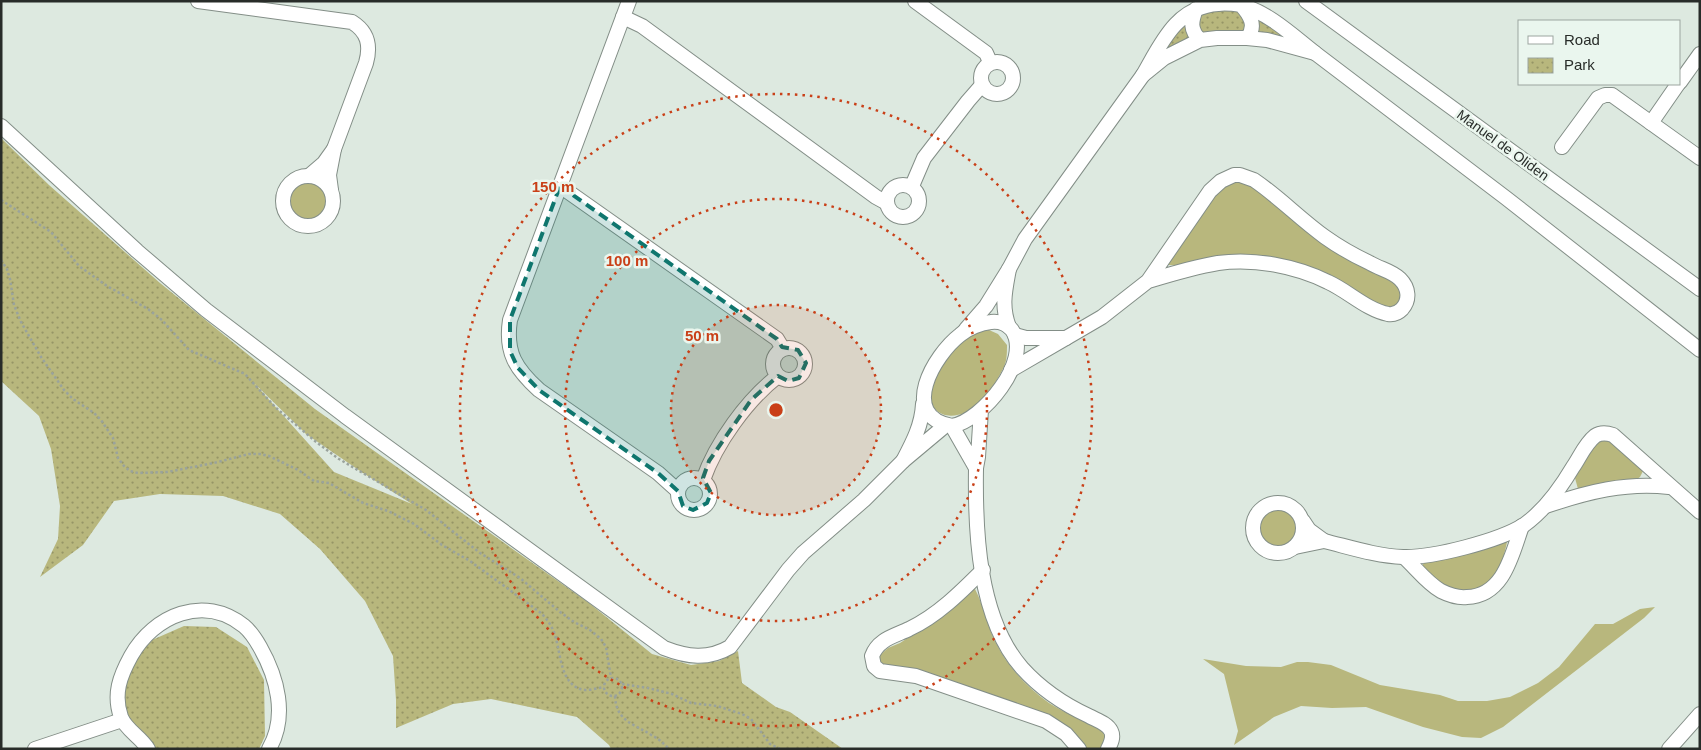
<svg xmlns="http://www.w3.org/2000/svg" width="1701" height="750" viewBox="0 0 1701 750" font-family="Helvetica,sans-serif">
<defs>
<pattern id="park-dots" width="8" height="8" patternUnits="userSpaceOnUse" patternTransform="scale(1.25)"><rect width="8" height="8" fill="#b8b77d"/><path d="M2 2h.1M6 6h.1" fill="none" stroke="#969566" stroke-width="1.8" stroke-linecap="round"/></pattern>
</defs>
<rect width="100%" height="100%" fill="#dde9e0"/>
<g fill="#b8b77d">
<polygon points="1232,180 1245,181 1289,216 1400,285 1403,295 1399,304 1390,307 1376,305 1360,293 1339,280 1316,270 1168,265 1166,261 1214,193"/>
<circle cx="309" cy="201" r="20"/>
<path d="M989,330L998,334L1007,345C1007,351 1007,359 1005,364C1002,373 985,400 978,406C967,414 947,421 936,410C922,397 937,374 945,361C947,357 949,351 952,348C961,338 977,331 989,330Z"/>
<polygon points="1606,437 1643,471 1640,477 1634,481 1578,489 1575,478 1595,442"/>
<circle cx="1278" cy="528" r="20"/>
<path d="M1503,540L1507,542C1502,566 1494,595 1463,591C1458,590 1452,590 1448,588C1439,585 1431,575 1423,569V564L1428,560Z"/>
<path d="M975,589C984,606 987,626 996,643C1007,666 1028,688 1049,703C1064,713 1084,720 1101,728L1105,737L1104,744L1099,749H1085L1075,736L891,669L879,663V656L888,648L900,643L940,617L967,591Z"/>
<polygon points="1655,607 1644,618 1503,727 1481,738 1462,737 1423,727 1366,707 1332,708 1301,706 1274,717 1234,745 1238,731 1224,674 1203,659 1246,666 1281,667 1297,662 1308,662 1331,665 1380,685 1440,695 1458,701 1487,701 1510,697 1538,683 1559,667 1595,624 1613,624 1640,609"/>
</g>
<g fill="url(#park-dots)" fill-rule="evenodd">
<polygon points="1215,8 1241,10 1248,21 1244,33 1198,34 1197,14"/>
<polygon points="1258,16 1297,44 1254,34"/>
<polygon points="1187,20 1193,38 1161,52"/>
<path d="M1,138L49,185L160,283L315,409L589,603L652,654L691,665L719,661L738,651L742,683L776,707L790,712L843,749H611L609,745L577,717L491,699L453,704L396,728V700L393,656L365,601L320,549L280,514L223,496L160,494L114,501L83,545L40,577L58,539L60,506L51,449L39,416L1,381ZM254,383L306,434L363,473L412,504L334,472Z"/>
<polygon points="184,626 216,627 247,647 264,680 265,736 259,749 151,749 130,723 125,710 124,687 136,659 152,640"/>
</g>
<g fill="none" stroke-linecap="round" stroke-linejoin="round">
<g stroke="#838e87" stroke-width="16">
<g id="minor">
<path d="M198,1L352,22C368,32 371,45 366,63L334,149"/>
<path d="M629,1L510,320C505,353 516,369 539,390L658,473L678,491"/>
<polyline points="915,1 986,53 990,62"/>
<polyline points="1306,1 1700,289"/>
<path d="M1241,5C1269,13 1292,35 1315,53L1267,40L1247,38"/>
<path d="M1196,9C1191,22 1190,30 1200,40L1217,38H1247C1257,26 1250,15 1241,5C1234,4 1225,3 1218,4C1176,7 1161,44 1143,75L1164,58L1200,40"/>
<polyline points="623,17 642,26 876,197 887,203"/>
<polyline points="1315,53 1506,198 1700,350"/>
<circle cx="997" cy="78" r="16"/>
<polyline points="1680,82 1700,54"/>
<polyline points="1651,123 1678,84"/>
<path d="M1,126L137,251L206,310L345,416L664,648C687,657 708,660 730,647L788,570L803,553L864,500L903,461"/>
<polyline points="1562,147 1598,98 1605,95 1612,95 1700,158"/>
<polyline points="310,175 324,163 334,149 329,175 331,190"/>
<circle cx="308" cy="201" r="25"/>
<circle cx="903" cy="201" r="16"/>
<polyline points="560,186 777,339 783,349"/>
<polyline points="912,186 924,158 968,101 982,85"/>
<polyline points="1009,269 1025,239 1143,75"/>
<path d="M966,329L986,306L1009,269C1005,291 1001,306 1009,327"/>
<path d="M1066,338L1102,317L1148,281L1210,191L1221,181L1234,175H1240L1254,180C1279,197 1300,219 1325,237C1339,247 1355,256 1370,263C1380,269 1392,271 1400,279C1409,288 1410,300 1402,309C1398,313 1394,315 1388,314C1367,310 1348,291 1328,282C1296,266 1254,258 1218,263C1194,267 1171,274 1148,281"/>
<circle cx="789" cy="364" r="16"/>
<polyline points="1011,370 1066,338 1026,338 1015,335"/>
<path d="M923,404C922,425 913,442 903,461L946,425"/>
<path d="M952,426C982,421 1033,360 1012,330C1007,324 999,321 991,322C981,323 968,328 960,335C934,355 898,416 952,426L976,468L978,457L981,410"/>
<path d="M976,468C975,531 978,618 1022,668C1041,689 1063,704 1089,716C1096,720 1107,723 1111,731C1114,737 1111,743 1108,749"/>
<circle cx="694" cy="494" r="16"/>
<path d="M703,480C716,443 747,400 778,376"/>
<circle cx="1278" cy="528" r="25"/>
<path d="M1546,506C1587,492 1626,482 1669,487"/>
<path d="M1324,541C1349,547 1376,556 1403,557C1432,558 1499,541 1524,525C1545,510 1560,489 1573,467C1580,457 1585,444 1595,436C1601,432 1607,433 1613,435L1700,512"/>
<polyline points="1295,547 1324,541 1309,530 1303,521"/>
<path d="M1404,557C1416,568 1427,583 1441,591C1449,595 1458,598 1467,597C1504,596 1512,554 1522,526"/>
<path d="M983,570C961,592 937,616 909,629C895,636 878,639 872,656L874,666L880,671L916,676L1046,721L1066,734L1079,749"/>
<polyline points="35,749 122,720"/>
<path d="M148,749C141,737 126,730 121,717C113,694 120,676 131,656C154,615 204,594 244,626C250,631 256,640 260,647C277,677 288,716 269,749"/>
<polyline points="1669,749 1700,714"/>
</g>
</g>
<g stroke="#9aa39c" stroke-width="2.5" stroke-dasharray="2.5 2.5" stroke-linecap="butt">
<polyline points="1,200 51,232 79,266 107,286 148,309 162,320 189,350 245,374 275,407 315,441 339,459 426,510 480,553 520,578 560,612 574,622 590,630 601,639 606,647 611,678"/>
<path d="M1,260L7,269L10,279L14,305L21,322L41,357L64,390L73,399L94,413L101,420L113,438L118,458L124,466L130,471L138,473L167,472L214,463L249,454H260L269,456L298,470L314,481L329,483L363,503L388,511L414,524L442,545L470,561L541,613C548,620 554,629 556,639C561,656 561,687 585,690C591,690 598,688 604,687"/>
<circle cx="613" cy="687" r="9"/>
<polyline points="622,684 648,688 672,694 691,703 717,706 742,714 751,719 770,744 780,749"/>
<path d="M615,696C616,722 635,724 653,736C659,739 664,744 669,749"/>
</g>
<use href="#minor" stroke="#fff" stroke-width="14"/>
</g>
<path fill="#0f766e" fill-opacity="0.2" stroke="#0f766e" stroke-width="4" stroke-dasharray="10 6" stroke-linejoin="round" d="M560,186L777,339L782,347L798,350L806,363L799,378L788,381L778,376L751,400L709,461L703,478L711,493L707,503L693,510L683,506L678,491L658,473L539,390L518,368L510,351V320Z"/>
<circle cx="776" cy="410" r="105" fill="#c94018" fill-opacity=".12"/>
<g fill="none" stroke="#c94018" stroke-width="2.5" stroke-dasharray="2.5 5">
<circle cx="776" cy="410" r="105"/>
<circle cx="776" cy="410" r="211"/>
<circle cx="776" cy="410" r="316"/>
</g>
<g text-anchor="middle" stroke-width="5" stroke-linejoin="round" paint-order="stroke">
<g font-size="14" fill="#282c29" stroke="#eaf6ee">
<text transform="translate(1503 145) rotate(36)" y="5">Manuel de Oliden</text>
</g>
</g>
<circle cx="776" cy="410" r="8" fill="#c94018" stroke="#eaf6ee" stroke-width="2.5"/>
<g font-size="15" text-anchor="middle" font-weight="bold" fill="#c94018" stroke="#eaf6ee" stroke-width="5" stroke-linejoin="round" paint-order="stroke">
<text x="553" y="192">150 m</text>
<text x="627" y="266">100 m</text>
<text x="702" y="341">50 m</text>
</g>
<rect width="1701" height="750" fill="none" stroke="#282c29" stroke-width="5"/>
<rect x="1518" y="20" width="162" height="65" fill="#eaf6ee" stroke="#9ca59f"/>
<rect x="1528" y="36" width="25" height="8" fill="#ffffff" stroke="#9ca59f"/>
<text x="1564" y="45" font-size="15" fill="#282c29">Road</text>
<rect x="1528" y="58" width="25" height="15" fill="url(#park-dots)" stroke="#9ca59f"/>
<text x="1564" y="70" font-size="15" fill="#282c29">Park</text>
</svg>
